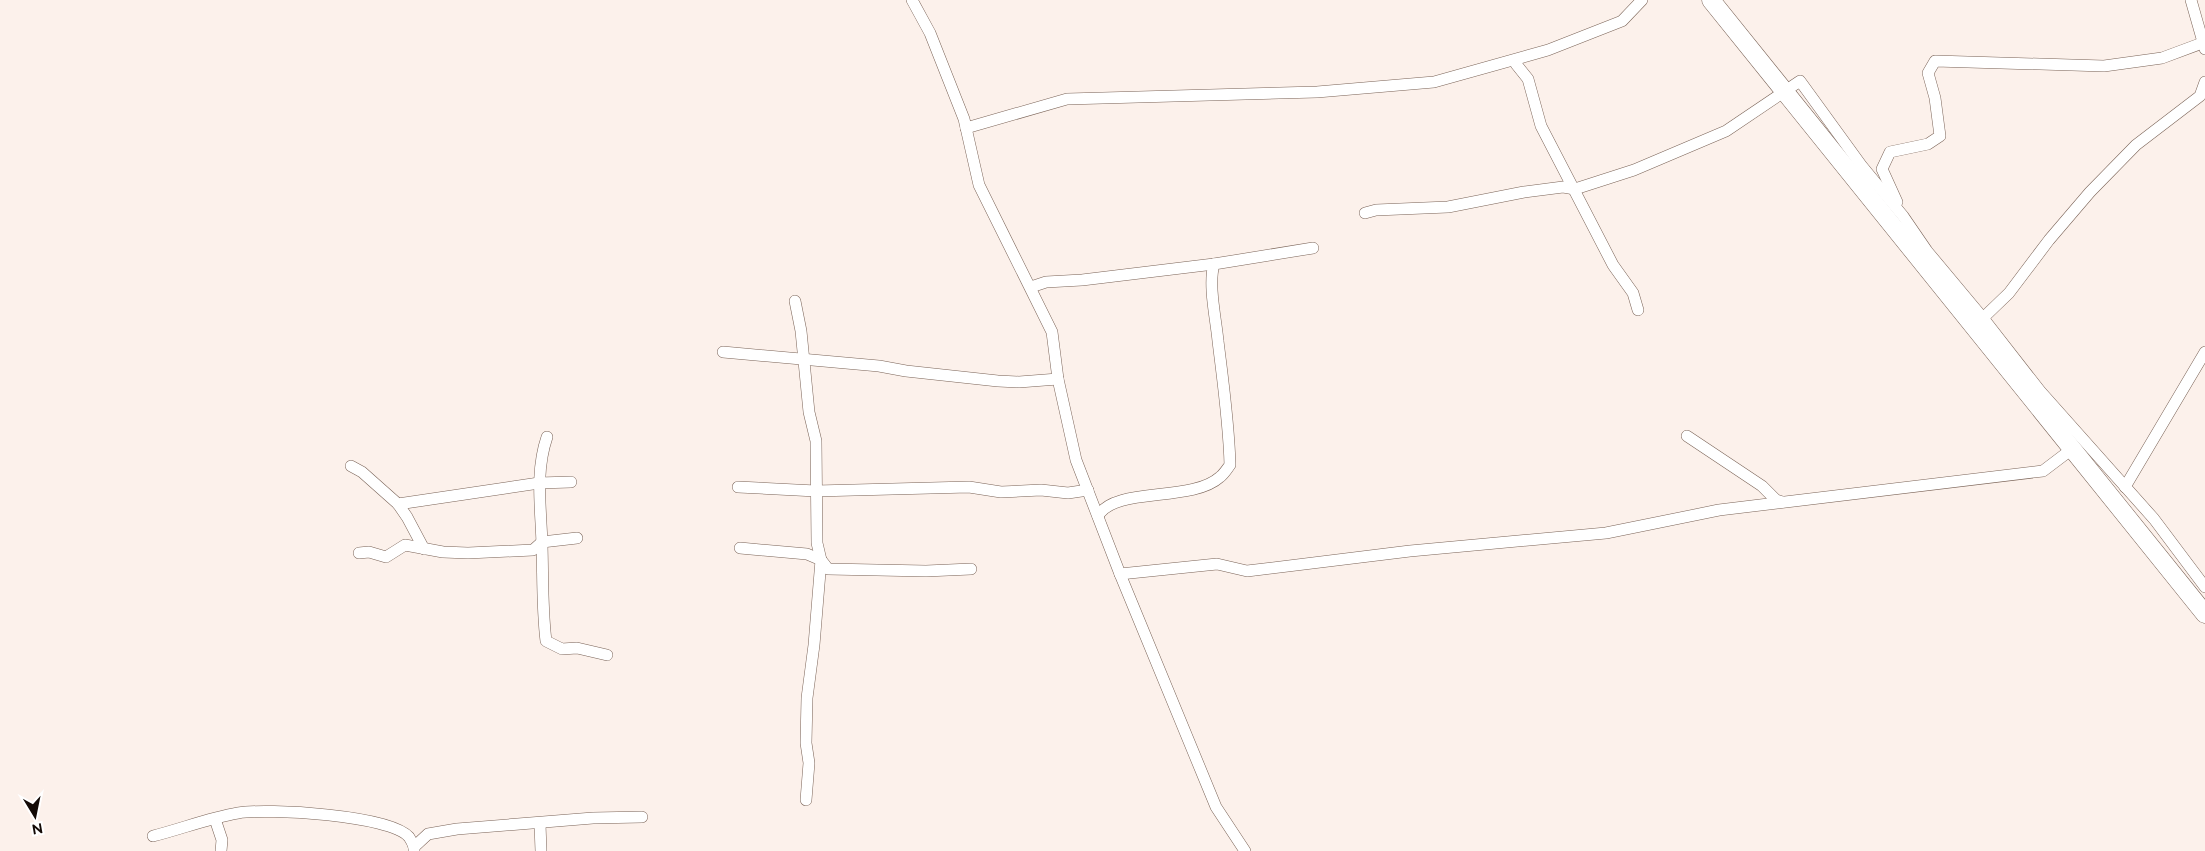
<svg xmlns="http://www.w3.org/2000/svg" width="2205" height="851" viewBox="0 0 2205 851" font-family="Raleway,sans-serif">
<rect width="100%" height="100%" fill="#fcf1eb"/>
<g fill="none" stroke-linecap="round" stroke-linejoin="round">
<g stroke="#7a6357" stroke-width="12">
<g id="minor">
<polyline points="912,0 930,33 964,119 979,185 1052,332 1058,379 1076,460 1120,574 1216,807 1245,851"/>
<polyline points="2191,0 2205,49"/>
<polyline points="1516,64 1528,79 1541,126 1613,265 1633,293 1638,310"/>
<polyline points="966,128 1067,99 1317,92 1434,82 1548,50 1622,21 1642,0"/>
<polyline points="1897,202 1882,169 1890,152 1928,144 1940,136 1935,98 1928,73 1935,61 2104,66 2162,58 2205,42"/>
<polyline points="1365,213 1376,210 1448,207 1524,192 1563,187 1575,189 1634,170 1726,131 1800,81 1861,165 1903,216 1927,251 1983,318 2040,391 2154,519 2205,587"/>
<polyline points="1031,287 1046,282 1082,280 1214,264"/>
<polyline points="795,301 801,331 809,412 816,441 817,543 821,560 828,569 926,571 971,569"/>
<polyline points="1983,318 2009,293 2049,240 2090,192 2136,145 2200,96 2205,82"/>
<polyline points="723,352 879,366 906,371 998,381 1019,382 1058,379"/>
<polyline points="1687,436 1762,486 1776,500 1782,502"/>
<path d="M547,437C535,472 541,508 542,545C543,577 542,609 546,641L562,649L577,648L607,655"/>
<polyline points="351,466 362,472 398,504"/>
<polyline points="738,487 816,491 969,487 1001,492 1041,490 1068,493 1088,490"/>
<polyline points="2125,487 2205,352"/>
<path d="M1098,516C1115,486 1191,503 1220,477C1224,474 1227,469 1230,465C1229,424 1223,382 1218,341C1216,319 1208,285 1214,264L1313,248"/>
<polyline points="740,548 807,554 821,560 814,645 807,698 806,743 809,763 806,800"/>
<polyline points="424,549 407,517 398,504 539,483 571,482"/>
<polyline points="359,553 369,552 386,557 405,545 443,552 468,553 533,550 542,542 577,538"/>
<polyline points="1120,574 1217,564 1247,571 1410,551 1606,533 1719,510 2043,471 2072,449"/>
<polyline points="215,819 222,840 221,851"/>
<polyline points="540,824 541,851"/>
<path d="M153,836C181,829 209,818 238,813C267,808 390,815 409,837C411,840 413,844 414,847"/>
<polyline points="414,851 414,847 428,834 457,829 593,818 642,817"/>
</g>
</g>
<g stroke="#7a6357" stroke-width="19">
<polyline id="highway" points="1711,0 2205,614"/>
</g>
<use href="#minor" stroke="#fff" stroke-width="11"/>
<use href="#highway" stroke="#fff" stroke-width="18"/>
</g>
<g transform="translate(35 816) rotate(170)" stroke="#ffffff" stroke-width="4" paint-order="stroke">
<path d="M0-4L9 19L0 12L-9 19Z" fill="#130a06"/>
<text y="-8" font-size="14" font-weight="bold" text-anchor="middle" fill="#130a06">N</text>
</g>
</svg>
